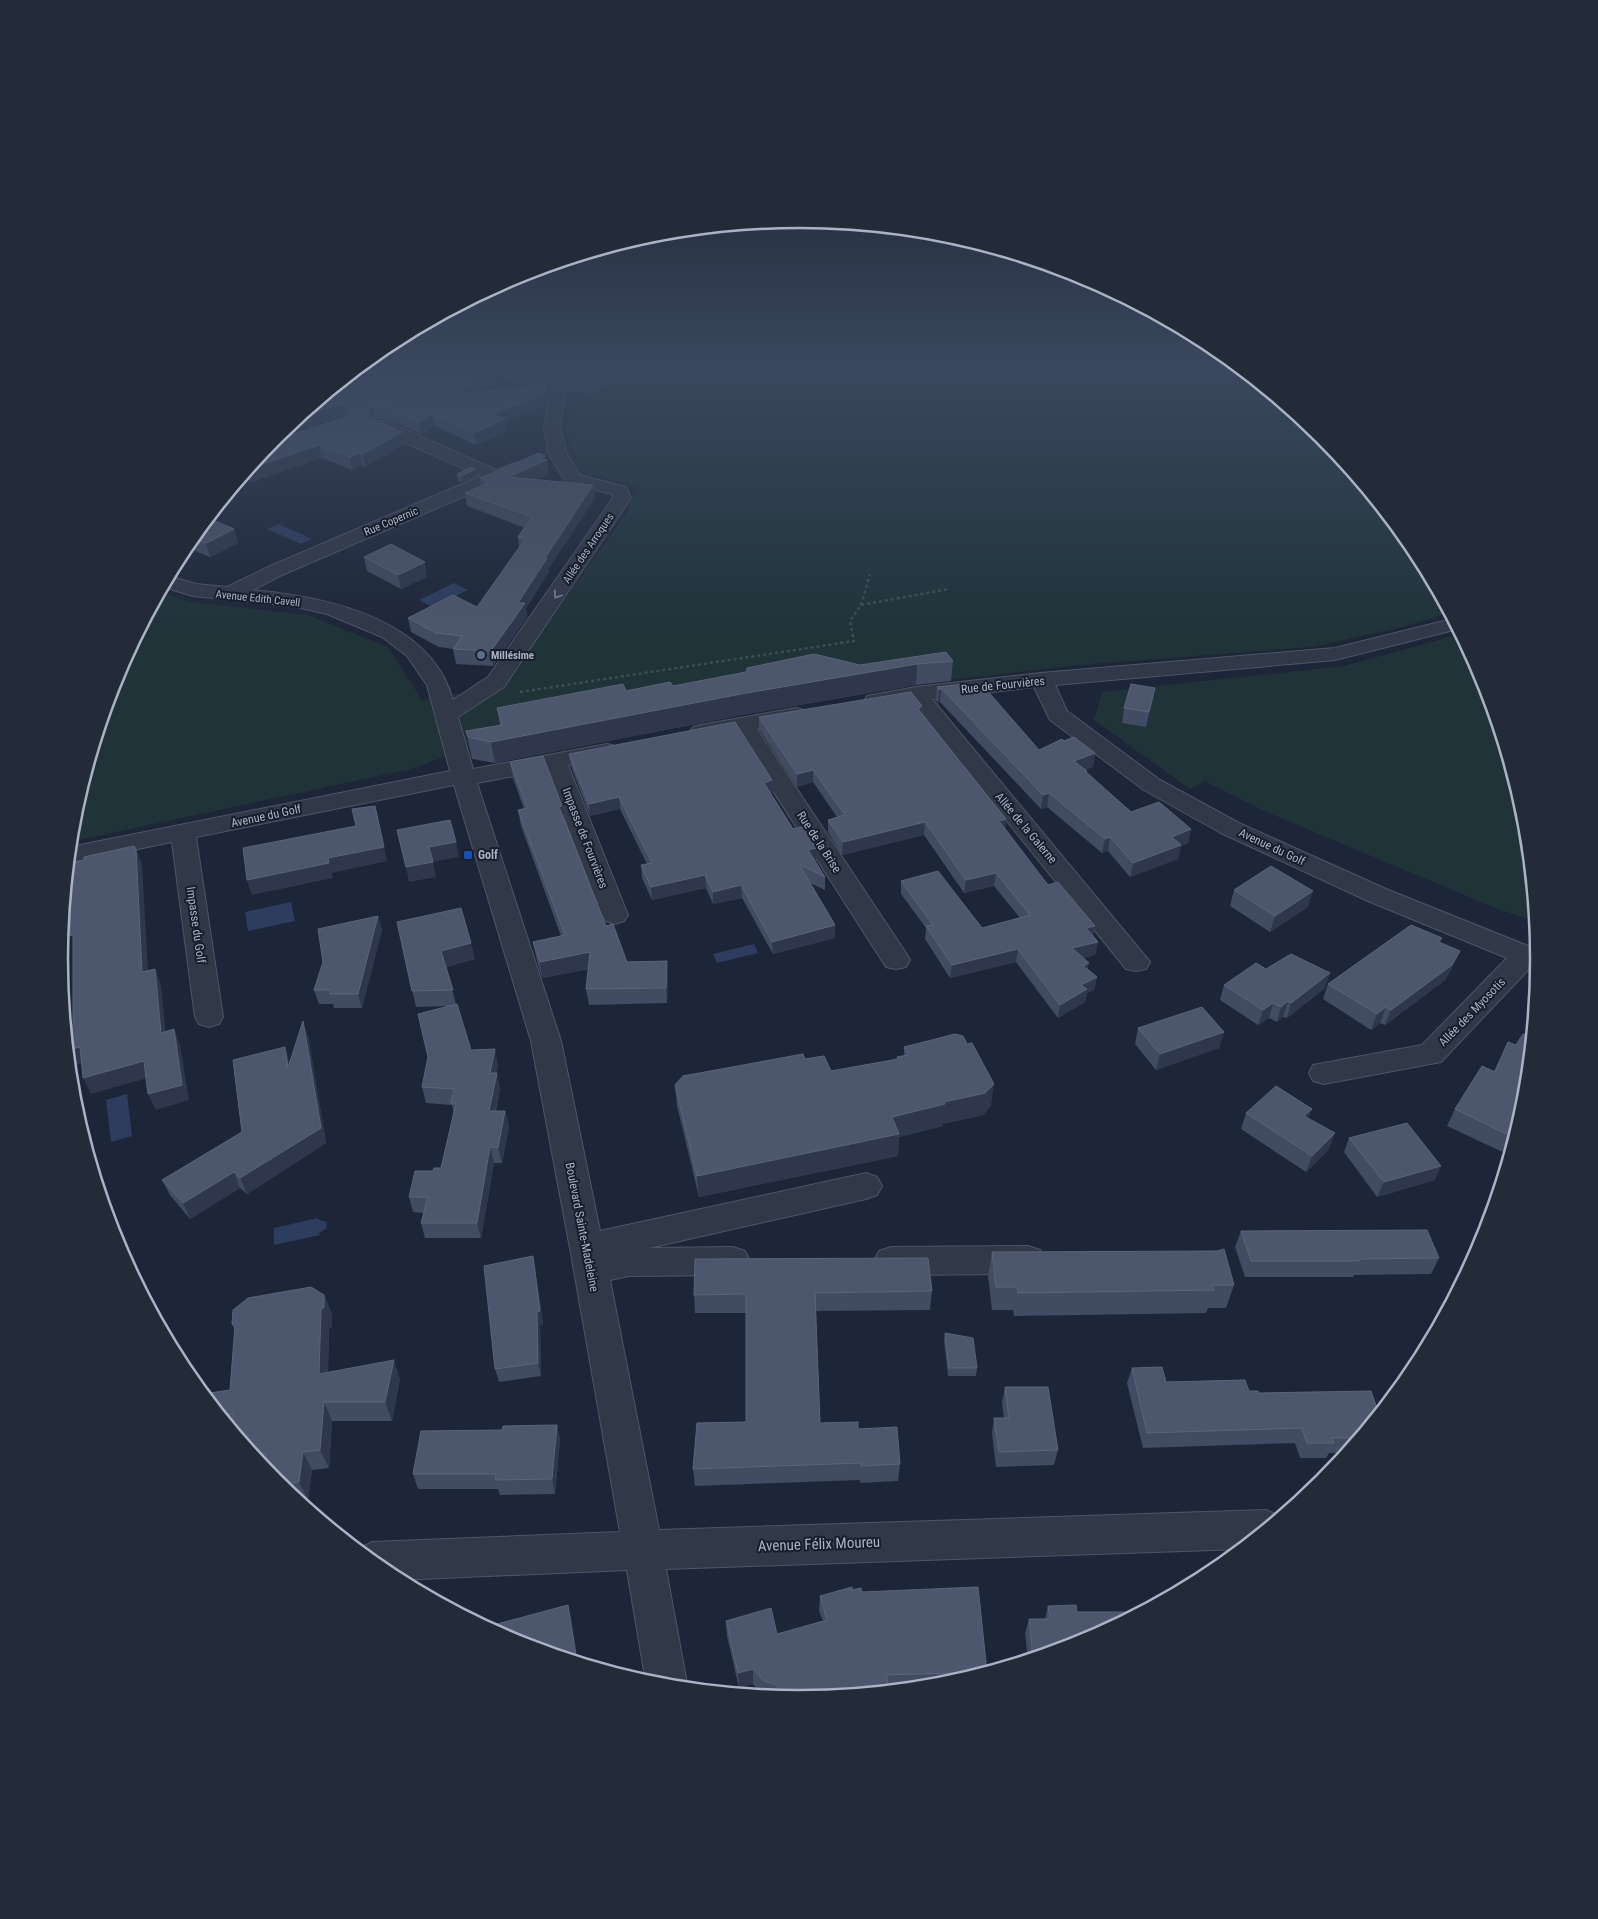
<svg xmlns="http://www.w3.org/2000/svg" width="1598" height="1919" viewBox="0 0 1598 1919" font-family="'Roboto Condensed',sans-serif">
<rect width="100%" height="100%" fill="#1d2638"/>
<g fill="#1f3339">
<polygon points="655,367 1238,367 1323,436 1415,548 1449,613 1402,627 1313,647 1080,665 889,687 480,744 411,769 70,842 73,815 115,676 160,592 192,602 307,615 388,647 422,700 502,686 626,514 637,487 581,472 565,427 582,396"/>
<polygon points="1460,634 1483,676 1525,815 1536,922 1498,909 1264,811 1205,781 1190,789 1094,720 1102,692 1344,666"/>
</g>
<g fill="#2d3d5f">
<polygon points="279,524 312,539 301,544 267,529"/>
<polygon points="454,583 468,590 432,607 419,600"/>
<polygon points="291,902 295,921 248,931 245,912"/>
<polygon points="754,944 758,953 717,963 713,954"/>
<polygon points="127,1094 132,1136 111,1142 106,1100"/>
<polygon points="318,1218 319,1220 325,1221 327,1224 326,1229 319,1233 320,1235 274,1245 274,1228"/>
</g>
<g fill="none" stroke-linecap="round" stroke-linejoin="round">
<g stroke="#4e5567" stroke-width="2">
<g id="minor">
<path d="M482,367H503L557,385L565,394L560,431L566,447L565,451L580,475L626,487L631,498L504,687L458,717L473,769L607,744L615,746L619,751L615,756L568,765L628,915L624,921L615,924L606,921L602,915L546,770L477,783L561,1041L600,1231L866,1173L877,1177L882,1186L877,1195L866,1199L649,1248L733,1247L745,1251L750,1261L745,1271L733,1275L629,1276L610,1280L659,1530L1266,1510L1280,1516L1281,1517L1242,1549L666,1569L688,1689L646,1683L627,1570L398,1580L388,1575L357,1550L372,1542L620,1532L570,1248L531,1041L454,785L196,837L223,1017L219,1024L209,1027L199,1024L195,1017L172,842L69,863L70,847L450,771L427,685L407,656L382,637L327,614L292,606L193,596L163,587L169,576L196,584L227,587L268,567L481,476L374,429L372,425L374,421H386L496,470L515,463L521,464L524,468L521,472L282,575L253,590C327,597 430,618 453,700L488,677L613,498L612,494L567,483L564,479L547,451L548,447L544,431L549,395L545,391L484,370Z"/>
<polygon points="546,367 562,367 556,374 585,383 630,367 651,367 648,370 585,393 541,379 539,376"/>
<polygon points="1452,619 1458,629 1335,660 1055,685 1067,711 1160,780 1239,823 1386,889 1538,950 1538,970 1530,968 1441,1062 1324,1084 1313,1081 1309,1073 1313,1065 1422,1045 1507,958 1368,901 1221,833 1144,790 1050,720 1034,687 932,699 1150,962 1146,969 1136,971 1126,969 911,702 875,708 867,706 864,701 867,696 916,687 1041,673 1335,648"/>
<polygon points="796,708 804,710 807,715 804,720 757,729 906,953 910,960 906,967 896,969 886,967 736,733 701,739 693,737 690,732 693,727 701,725"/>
<polygon points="1028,1246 1040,1250 1045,1260 1040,1270 1028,1274 891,1275 879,1271 874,1261 879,1251 891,1247"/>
</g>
</g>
<g stroke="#3a4f53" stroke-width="2.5" stroke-dasharray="3 3" stroke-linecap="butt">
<polyline points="861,605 870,574"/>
<polyline points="520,692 854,641 850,621 861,605 949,589"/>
</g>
<use href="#minor" fill="#313848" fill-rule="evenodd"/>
</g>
<g fill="#414b61">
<polygon points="360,367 491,382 478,392 547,396 546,405 505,422 506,432 476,445 435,426 421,434 387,419 374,419 402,432 404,444 365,467 362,466 352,470 322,458 252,482 243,476 271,441 348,417 344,416 274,438"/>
<polygon points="545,456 545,460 547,460 548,474 535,480 593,485 595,498 548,569 549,572 526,608 527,617 493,666 456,664 453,649 439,647 411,632 408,618 477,607 519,547 518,537 525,528 467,506 465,493 481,486 480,478"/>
<polygon points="457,474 477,476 462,482 458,481"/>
<polygon points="208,518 234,529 238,543 210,557 185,547"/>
<polygon points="364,557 427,577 401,589 367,571"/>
<polygon points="953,661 951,681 916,685 742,715 495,763 472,759 466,731 500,725 497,708 626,691 860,665"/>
<polygon points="937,687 971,691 1039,750 1064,741 1095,753 1093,767 1086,769 1087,773 1131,812 1191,829 1188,843 1181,846 1178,859 1130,877 1108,851 1102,853 1047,807 1041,809 940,702 938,703 936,700"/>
<polygon points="1152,703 1146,727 1122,723 1124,708"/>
<polygon points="922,706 922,713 1006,819 1005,828 1048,885 1095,926 1093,936 1098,942 1095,955 1083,958 1088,969 1097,977 1094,990 1087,993 1085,1002 1058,1018 1016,962 950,978 925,939 926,928 901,894 901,881 982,928 1020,918 994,886 964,893 924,835 842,855 828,832 828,820 837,817 813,782 797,787 759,729 759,717"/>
<polygon points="569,754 772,780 773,793 770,793 793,829 816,848 816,861 815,861 825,877 825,890 810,883 835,925 835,938 773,954 742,898 713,904 706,888 652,900 642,878 641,865 647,864 620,809 590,816 571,766"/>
<polygon points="510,762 564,820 606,926 627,962 668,977 667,1003 589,1005 586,989 589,969 542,978 536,957 533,942 561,936 521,826 518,810 524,809 513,778"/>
<polygon points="1234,890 1308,907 1270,932 1230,906"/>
<polygon points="378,916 382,930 362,1008 334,1008 333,1004 319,1004 314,990"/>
<polygon points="397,922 475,959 446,967 456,1004 471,1050 498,1065 496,1073 500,1089 496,1111 505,1111 509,1126 502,1163 494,1163 481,1238 425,1238 421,1223 424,1213 413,1212 409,1197 433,1171 441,1168 454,1114 452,1105 426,1103 422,1087 447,1006 416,1007"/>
<polygon points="1440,942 1453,966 1445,980 1385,1025 1380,1023 1371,1030 1323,999 1328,984"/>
<polygon points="1266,969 1325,988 1287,1018 1283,1017 1277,1022 1269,1018 1258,1025 1220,1000 1224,985"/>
<polygon points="1138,1028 1224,1032 1219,1048 1156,1070 1135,1044"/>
<polygon points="308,1036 326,1143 247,1194 240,1188 190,1219 170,1195 162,1180 242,1132 290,1062"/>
<polygon points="1508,1042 1525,1104 1509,1155 1447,1126 1455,1109 1494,1071"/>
<polygon points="904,1047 991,1106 983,1115 943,1124 943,1126 899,1137 898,1156 699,1197 677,1106 675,1085 805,1059 831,1071 897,1059 897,1057 904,1056"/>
<polygon points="1246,1113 1308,1119 1329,1149 1306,1172 1241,1129"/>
<polygon points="1349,1138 1435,1180 1377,1197 1344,1152"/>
<polygon points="1241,1231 1439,1258 1431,1274 1354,1275 1353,1277 1245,1277 1235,1247"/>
<polygon points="992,1252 1234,1285 1226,1308 1208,1308 1206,1313 1014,1316 1013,1310 992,1310 988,1276"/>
<polygon points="533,1256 535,1269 543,1324 540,1325 541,1376 499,1382 495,1369"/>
<polygon points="932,1291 930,1310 815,1311 820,1423 858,1429 900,1464 898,1481 860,1483 860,1480 695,1486 693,1469 746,1422 746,1313 695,1313 694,1295"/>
<polygon points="324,1295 332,1314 332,1326 329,1329 328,1372 400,1379 392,1421 332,1421 329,1468 312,1470 308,1500 298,1501 275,1483 203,1394 230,1390 235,1330 232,1324"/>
<polygon points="945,1333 977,1368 976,1376 948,1376 944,1341"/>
<polygon points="1418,1346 1427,1346 1413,1372 1410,1361"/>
<polygon points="1132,1368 1166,1382 1249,1391 1379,1414 1347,1453 1329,1453 1326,1458 1300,1458 1295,1443 1143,1448 1127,1383"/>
<polygon points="1005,1387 1058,1450 1054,1465 996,1467 992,1433 994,1418 1004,1418 1002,1403"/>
<polygon points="557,1425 560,1440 555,1494 500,1495 498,1489 418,1489 413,1474 502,1430"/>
<polygon points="978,1587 987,1672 943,1686 911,1689 890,1690 799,1700 768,1697 764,1696 753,1684 739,1688 727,1636 726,1621 777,1634 823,1621 819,1611 820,1596 852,1590 862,1592"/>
<polygon points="1048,1606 1082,1644 1028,1660 1025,1633 1029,1619 1045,1619"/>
</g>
<g fill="#2e374c">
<polygon points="489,370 491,382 461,406 459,394"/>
<polygon points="546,384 547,396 546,405 505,422 506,432 476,445 474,433 493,414"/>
<polygon points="342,404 344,416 274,438 299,417"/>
<polygon points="372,407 374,419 370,424 368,412"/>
<polygon points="432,414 435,426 421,434 418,422"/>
<polygon points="402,432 404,444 365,467 363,454"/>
<polygon points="319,445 322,458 252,482 249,469"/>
<polygon points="360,453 362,466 352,470 350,457"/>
<polygon points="545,456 545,461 547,460 548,474 510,491 508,477"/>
<polygon points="476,469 477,476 462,482 461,476"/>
<polygon points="593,485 595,498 548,569 549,572 526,608 527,617 493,666 491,651 518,603 545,558"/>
<polygon points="227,495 224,503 218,506"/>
<polygon points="234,529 238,543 210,557 206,543"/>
<polygon points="425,562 427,577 401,589 398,575"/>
<polygon points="917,664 916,685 742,715 495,763 491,742 741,694"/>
<polygon points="941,688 940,702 938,703 939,690"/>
<polygon points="1155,688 1152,703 1146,727 1149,712"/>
<polygon points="922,706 921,718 918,709"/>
<polygon points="1095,753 1093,767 1072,775 1074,761"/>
<polygon points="813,770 813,782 797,787 797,774"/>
<polygon points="772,780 773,793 764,795 764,783"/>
<polygon points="1049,793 1047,807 1041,809 1043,795"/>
<polygon points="619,797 620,809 590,816 589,804"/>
<polygon points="375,806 387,861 332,873 333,878 252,895 247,880 328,858"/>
<polygon points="562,806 564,822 559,807"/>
<polygon points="1006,819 1004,832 999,821"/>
<polygon points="925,822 924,835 842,855 843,842"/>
<polygon points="1191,829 1188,843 1181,846 1178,859 1130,877 1133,863 1172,837"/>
<polygon points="1110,837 1108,851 1102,853 1105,839"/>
<polygon points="456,842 459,857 432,862 429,847"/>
<polygon points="816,848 816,861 808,863 808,850"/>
<polygon points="136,849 142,864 149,988 142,972"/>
<polygon points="433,862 436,877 409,882 406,867"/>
<polygon points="996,873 994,886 964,893 966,880"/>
<polygon points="705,875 706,888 652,900 651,887"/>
<polygon points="741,885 742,898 713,904 713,892"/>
<polygon points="1313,891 1308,907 1270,932 1275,916"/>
<polygon points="70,908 77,923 67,925 63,916 64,909"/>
<polygon points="378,916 382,930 362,1008 358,994"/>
<polygon points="835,925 835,938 773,954 772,942"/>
<polygon points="1095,926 1092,939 1086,928"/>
<polygon points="1098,942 1095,955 1070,961 1072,948"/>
<polygon points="471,943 475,959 445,967 441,951"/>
<polygon points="1018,949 1016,962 950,978 952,965"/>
<polygon points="1460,951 1453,966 1445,980 1385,1025 1391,1010"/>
<polygon points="590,952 592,968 542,978 540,962"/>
<polygon points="667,961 668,977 667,1003 666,988"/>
<polygon points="1089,963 1086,976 1083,966"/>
<polygon points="155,969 161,985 167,1049 161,1033"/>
<polygon points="1330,973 1325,988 1287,1018 1291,1003"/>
<polygon points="1097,977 1094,990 1087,993 1085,1002 1058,1018 1060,1005 1081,985"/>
<polygon points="1288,1001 1283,1017 1277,1022 1281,1007"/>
<polygon points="1273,1003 1269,1018 1258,1025 1263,1010"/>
<polygon points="1386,1007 1380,1023 1371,1030 1377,1014"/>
<polygon points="303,1021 308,1036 326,1143 247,1194 240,1178 321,1128"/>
<polygon points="174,1029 180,1045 189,1100 156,1110 148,1094"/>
<polygon points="1224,1032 1219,1048 1156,1070 1160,1054"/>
<polygon points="80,1047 87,1062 69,1067 68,1050"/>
<polygon points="285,1047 290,1063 288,1068"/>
<polygon points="495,1049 498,1065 493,1089 490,1073"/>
<polygon points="144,1061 151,1077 91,1094 83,1078"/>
<polygon points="497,1073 500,1089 492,1126 489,1111"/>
<polygon points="994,1084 991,1106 983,1115 943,1124 943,1126 899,1137 898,1156 699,1197 697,1176 944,1102"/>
<polygon points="1312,1109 1306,1125 1304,1116"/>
<polygon points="505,1111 509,1126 502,1163 498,1148"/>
<polygon points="1335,1133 1329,1149 1306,1172 1312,1156"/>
<polygon points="490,1147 494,1163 481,1238 477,1223"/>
<polygon points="1441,1166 1435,1180 1377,1197 1384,1182"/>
<polygon points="234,1172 240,1188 190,1219 183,1203"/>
<polygon points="533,1256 535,1269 543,1324 540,1325 541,1376 538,1363"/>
<polygon points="324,1295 332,1314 332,1326 329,1329 327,1393 319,1374 321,1310"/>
<polygon points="394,1360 400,1379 392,1421 385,1402"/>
<polygon points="324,1402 332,1421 329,1468 320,1450"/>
<polygon points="557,1425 560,1440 555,1494 552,1479"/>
<polygon points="303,1452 312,1470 308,1500 299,1482"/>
<polygon points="568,1605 571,1618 578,1662 577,1662"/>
<polygon points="753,1669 753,1684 739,1688 738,1673"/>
</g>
<g fill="#4c566c" stroke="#5b647a">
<polygon points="360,367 481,367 489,370 459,394 546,384 544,393 493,414 505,419 474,433 432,414 418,422 384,407 372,407 368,412 371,418 402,432 363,454 360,453 350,457 319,445 249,469 271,441 349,416 352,410 349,405 342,404 299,417"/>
<polygon points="539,453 545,456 540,458 547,460 508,477 593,485 545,558 547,558 518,603 525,603 491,651 453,649 462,636 436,633 408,618 453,595 477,607 526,538 518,537 532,517 465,493 490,482 480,478"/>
<polygon points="472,467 476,469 461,476 457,474"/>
<polygon points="208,518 234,529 206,543 192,538"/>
<polygon points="391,544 425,562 398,575 364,557"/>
<polygon points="946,652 953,661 917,664 741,694 491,742 468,737 466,731 502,725 497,708 623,684 626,691 670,682 673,686 746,672 747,668 814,654 860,665"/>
<polygon points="965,684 971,691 985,688 1039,750 1062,739 1064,741 1074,737 1095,753 1074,761 1087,771 1085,771 1131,812 1159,802 1191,829 1172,837 1181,845 1133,863 1110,837 1105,839 1049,793 1043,795 941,688 939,690 937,687"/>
<polygon points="1131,684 1155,688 1149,712 1124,708"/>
<polygon points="911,692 922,706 918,709 1006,819 999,821 1048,885 1058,882 1095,926 1086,928 1098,942 1072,948 1089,963 1083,966 1097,977 1081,985 1087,989 1060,1005 1018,949 952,965 926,926 933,925 901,881 938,871 982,928 1030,915 996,873 966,880 925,822 843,842 828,820 845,815 813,770 797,774 759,717"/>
<polygon points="735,722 772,780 764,783 790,824 793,829 802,827 816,848 808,850 825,877 799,864 835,925 772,942 741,885 713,892 705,875 651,887 641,865 652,863 619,797 589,804 569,754"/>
<polygon points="543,756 562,806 559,807 606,926 613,924 627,962 667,961 666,988 586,989 590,952 540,962 533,942 565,935 518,810 527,808 510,762"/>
<polygon points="375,806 384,847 328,858 329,863 247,880 243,848 356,826 352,809"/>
<polygon points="450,820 456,842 429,847 433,862 406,867 397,830"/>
<polygon points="134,846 136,849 142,972 155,969 161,1033 174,1029 182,1085 148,1094 144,1061 83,1078 80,1047 68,1050 65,1027 73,1025 73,935 70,936 70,908 64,909 68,863 84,860 84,857"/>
<polygon points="1271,866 1313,891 1275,916 1234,890"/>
<polygon points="461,908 471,943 441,951 453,990 412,991 397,922"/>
<polygon points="378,916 358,994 330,994 331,990 314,990 323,962 318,929"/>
<polygon points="1411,925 1442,938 1439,942 1460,951 1452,965 1391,1010 1386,1007 1377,1014 1328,984"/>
<polygon points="1291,954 1330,973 1291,1003 1288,1001 1281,1007 1273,1003 1263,1010 1224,985 1256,963 1266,969"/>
<polygon points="457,1004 471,1050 495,1049 490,1073 497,1073 489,1111 505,1111 498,1148 490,1147 477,1223 421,1223 428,1197 409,1197 415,1171 433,1171 434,1168 441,1168 456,1103 451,1103 454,1089 422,1087 428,1057 418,1014"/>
<polygon points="1202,1007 1224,1032 1160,1054 1138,1028"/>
<polygon points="303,1021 321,1128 240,1178 234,1172 183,1203 162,1180 242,1132 233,1060 285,1047 288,1068"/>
<polygon points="1532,1028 1525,1104 1515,1138 1455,1109 1482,1066 1495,1072 1508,1042 1516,1045 1523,1034 1528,1036"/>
<polygon points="955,1034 963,1036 967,1044 972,1043 994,1084 985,1093 944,1102 945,1104 892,1117 899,1134 697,1176 675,1085 683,1076 803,1054 805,1059 824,1056 831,1071 898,1059 897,1057 908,1055 904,1047"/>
<polygon points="1276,1086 1312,1109 1304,1116 1335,1133 1312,1156 1246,1113"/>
<polygon points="1407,1123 1441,1166 1384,1182 1349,1138"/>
<polygon points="1427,1230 1439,1258 1359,1259 1360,1261 1251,1261 1241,1231"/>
<polygon points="1224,1249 1234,1285 1212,1285 1214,1290 1018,1293 1017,1287 996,1287 992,1252 1217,1251"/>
<polygon points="533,1256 540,1311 537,1312 538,1363 495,1369 484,1266"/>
<polygon points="928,1258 932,1291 815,1293 820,1423 858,1422 858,1429 897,1427 900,1464 861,1466 861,1463 693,1469 697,1423 746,1422 746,1294 694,1295 695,1259"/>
<polygon points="311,1287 324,1295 324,1307 321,1310 319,1374 394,1360 385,1402 324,1402 320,1450 303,1452 299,1482 278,1485 275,1483 231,1429 233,1414 221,1416 203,1394 230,1390 235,1326 232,1324 233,1310 248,1298"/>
<polygon points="945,1333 973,1338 977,1368 949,1368"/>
<polygon points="1418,1346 1427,1346 1422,1358"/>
<polygon points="1162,1367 1166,1382 1245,1380 1249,1391 1258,1391 1259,1393 1371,1391 1379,1414 1360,1438 1332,1438 1334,1443 1307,1443 1302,1428 1147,1433 1132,1368"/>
<polygon points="1005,1387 1048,1387 1058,1450 999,1452 994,1418 1009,1418"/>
<polygon points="557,1425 552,1479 495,1480 496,1474 413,1474 421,1431 502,1430 503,1426"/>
<polygon points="852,1587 852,1590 861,1588 862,1592 978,1587 987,1672 886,1675 890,1691 799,1700 780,1698 777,1685 764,1681 753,1669 738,1673 726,1621 771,1608 777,1634 827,1620 820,1596"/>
<polygon points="568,1605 577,1662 515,1643 486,1627"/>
<polygon points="1076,1605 1077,1612 1133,1612 1133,1616 1082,1644 1033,1658 1029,1619 1050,1619 1048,1606"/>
</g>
<defs><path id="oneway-chevron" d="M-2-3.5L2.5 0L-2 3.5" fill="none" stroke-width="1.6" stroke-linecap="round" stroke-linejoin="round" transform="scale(1.25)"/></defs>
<use stroke="#747b8d" href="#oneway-chevron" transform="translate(557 595) rotate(124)"/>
<linearGradient id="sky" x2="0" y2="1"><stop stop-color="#10151f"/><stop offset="0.58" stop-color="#3a475e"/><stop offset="1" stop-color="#3a475e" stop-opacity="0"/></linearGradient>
<rect width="1598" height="635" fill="url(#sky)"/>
<circle fill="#5c6f8a" stroke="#171e2c" stroke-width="2" cx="481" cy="655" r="5"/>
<rect fill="#1a4fb4" stroke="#171e2c" stroke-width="2" x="463" y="850" width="10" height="10" rx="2.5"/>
<g text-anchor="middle" stroke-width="4" stroke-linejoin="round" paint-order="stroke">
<g font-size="11" fill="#aab2c6" stroke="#171e2c">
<text transform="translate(391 521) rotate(-23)" y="4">Rue Copernic</text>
<text transform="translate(588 548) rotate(-56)" y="4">Allée des Arroques</text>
<text transform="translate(258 598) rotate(6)" y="4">Avenue Edith Cavell</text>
</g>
<g font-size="11" font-weight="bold" fill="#aab2c6" stroke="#171e2c" text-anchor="start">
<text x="491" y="659">Millésime</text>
</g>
<g font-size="12" fill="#aab2c6" stroke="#171e2c">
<text transform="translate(1003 685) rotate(-6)" y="4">Rue de Fourvières</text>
<text transform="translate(266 816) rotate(-12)" y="4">Avenue du Golf</text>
<text transform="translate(1026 828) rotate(50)" y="4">Allée de la Galerne</text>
<text transform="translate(585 838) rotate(69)" y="4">Impasse de Fourvières</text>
<text transform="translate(819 842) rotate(57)" y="4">Rue de la Brise</text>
<text transform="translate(1272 847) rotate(25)" y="4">Avenue du Golf</text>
<text transform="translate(196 925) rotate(82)" y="4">Impasse du Golf</text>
<text transform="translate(1472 1012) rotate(-46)" y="4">Allée des Myosotis</text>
<text transform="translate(582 1227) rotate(79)" y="4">Boulevard Sainte-Madeleine</text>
</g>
<g font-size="12" font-weight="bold" fill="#aab2c6" stroke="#171e2c" text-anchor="start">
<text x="478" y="859">Golf</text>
</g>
<g font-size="15" fill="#aab2c6" stroke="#171e2c">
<text transform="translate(819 1544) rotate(-2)" y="5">Avenue Félix Moureu</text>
</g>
</g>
<path d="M0 0H1598V1919H0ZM68 959a731 731 0 1 1 1462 0a731 731 0 1 1-1462 0Z" fill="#232a38" fill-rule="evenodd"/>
<path fill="none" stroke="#aab2c6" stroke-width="2.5" d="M68 959a731 731 0 1 1 1462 0a731 731 0 1 1-1462 0Z"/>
</svg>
